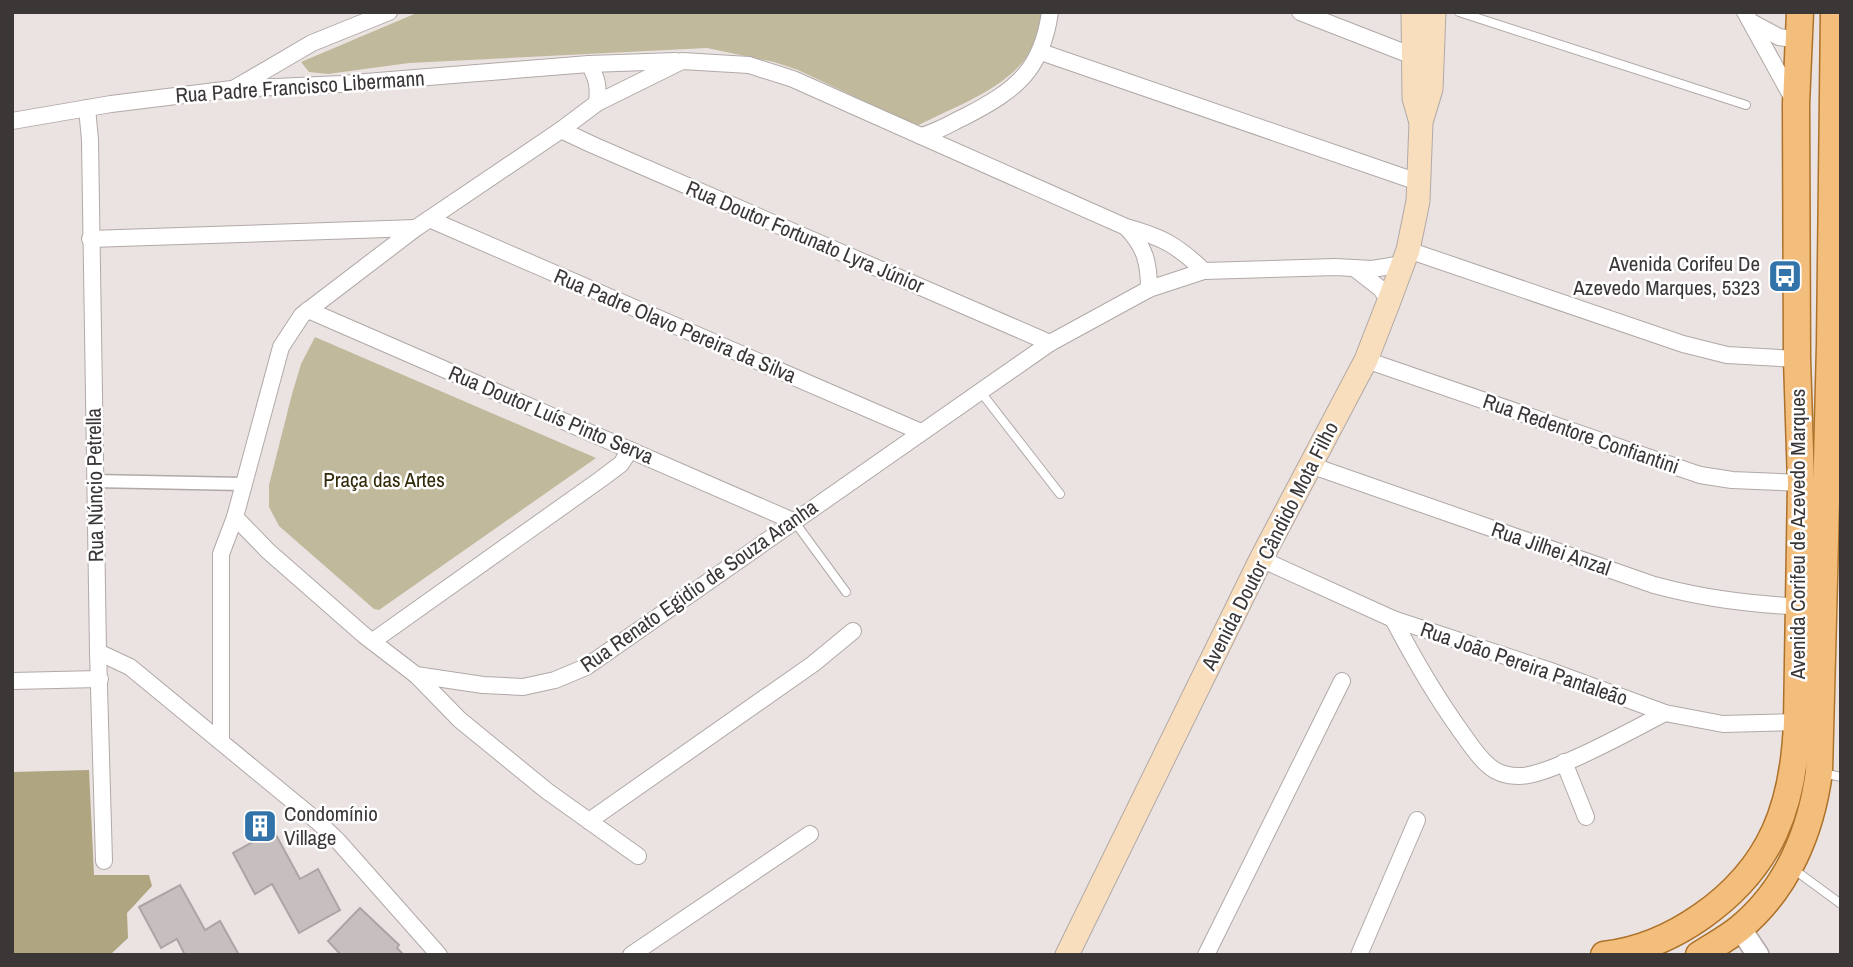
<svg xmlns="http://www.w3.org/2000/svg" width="1853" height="967" viewBox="0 0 1853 967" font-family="'Archivo Narrow',sans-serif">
<rect width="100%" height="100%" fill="#ebe3e1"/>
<g fill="#c1b99c">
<path d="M419,12H1044C1036,81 969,99 917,126L798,70L774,62L707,48L409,63L328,74L309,72L301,62Z"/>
<polygon points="315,337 596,458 379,610 374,609 279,526 269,507 269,485 292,394 301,364"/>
</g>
<polygon fill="#afa581" points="89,770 94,875 149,875 152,886 127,913 128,938 110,955 12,955 12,772"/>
<g fill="#c6bebf" stroke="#aca4a5" stroke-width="2">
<polygon points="260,812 270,821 269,822 300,879 318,869 340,910 299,933 272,884 255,894 233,853 265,835 251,822"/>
<polygon points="180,885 205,930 220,921 239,955 185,955 177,939 161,948 139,907"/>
<polygon points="360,908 399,945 397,948 404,955 341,955 328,941"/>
</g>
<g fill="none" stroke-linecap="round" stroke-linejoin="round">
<g stroke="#b0a9a7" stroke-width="10">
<g id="service">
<polyline points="1459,12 1746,105"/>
<polyline points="980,391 1060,494"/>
<polyline points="794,521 846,592"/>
<polyline points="1823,773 1841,777"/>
<polyline points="1792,868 1841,904"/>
</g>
</g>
<g stroke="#b0a9a7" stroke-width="15">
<polyline id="pedestrian" points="94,481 243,484"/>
</g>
<g stroke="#b0a9a7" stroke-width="18">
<g id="minor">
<polyline points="1300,12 1413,56"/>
<polyline points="1745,12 1793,99"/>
<polyline points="1753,23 1779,37 1798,40"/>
<polyline points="1041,52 1418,182"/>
<path d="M589,64C597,78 599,87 597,103"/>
<polyline points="235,88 312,43 389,12"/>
<polyline points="87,108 90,140 98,652 104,861"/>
<polyline points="12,121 111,104 232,89 341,84 589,64 676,61"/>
<polyline points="561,130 593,145 1050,343"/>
<path d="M921,136L1126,227C1162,237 1177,245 1204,271"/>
<polyline points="429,219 921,432"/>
<path d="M1127,228C1145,247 1149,263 1149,289"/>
<polyline points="90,239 416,228"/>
<polyline points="1408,250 1683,344 1727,355 1797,359"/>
<polyline points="1354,268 1381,289 1389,301"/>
<polyline points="308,310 793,521"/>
<polyline points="1366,360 1700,475 1732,480 1801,483"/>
<path d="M1310,465L1654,585C1706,599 1745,603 1799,607"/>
<polyline points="235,517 268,551 365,636 416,675 483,685 523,687 555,680 586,667 1050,343 1149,289 1204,271 1335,267 1372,269 1403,264"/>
<polyline points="1261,559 1393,619 1548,670 1665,713 1723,724 1797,722"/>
<path d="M1393,619C1414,659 1436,697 1462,733C1470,744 1478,757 1489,766C1497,773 1508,776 1519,776C1548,777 1636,728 1665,713"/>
<polyline points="373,641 601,479 621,464 630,450"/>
<polyline points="98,652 130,667 317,821 338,841 439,955"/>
<polyline points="416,675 460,720 547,791 638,856"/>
<polyline points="12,681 100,679"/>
<path d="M221,742V554L235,517L281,347L302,315L416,228L561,130L597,103L682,61L749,65L793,79L921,136C937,132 951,123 966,116C1016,90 1042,70 1050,12"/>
<polyline points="1564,762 1586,817"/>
<polyline points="589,821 813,664 853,631"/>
<polyline points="631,955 810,834"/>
<polyline points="1206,955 1342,681"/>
<polyline points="1359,955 1417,820"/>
</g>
</g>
<g stroke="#b0a9a7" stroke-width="24">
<polyline id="tertiary" points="1740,928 1758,955"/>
</g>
<g stroke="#b0a9a7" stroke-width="25">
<g id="secondary">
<polyline points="1413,12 1414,98 1420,119"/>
<polyline points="1067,955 1261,559 1366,360 1389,301 1408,250 1418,201 1421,122 1431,89 1434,12"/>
</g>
</g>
<g stroke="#ad722a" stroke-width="29">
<g id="primary">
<path d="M1604,955C1640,951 1672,937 1702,916C1772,867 1794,805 1797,722L1801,483L1797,359L1796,104L1800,12"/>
<path d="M1699,955C1713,946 1728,938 1740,928C1787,889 1811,832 1819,772L1830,345L1834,12"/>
</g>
</g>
<use href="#service" stroke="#fff" stroke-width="8"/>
<use href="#pedestrian" stroke="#fff" stroke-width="12"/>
<use href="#minor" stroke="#fff" stroke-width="16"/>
<use href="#tertiary" stroke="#fff" stroke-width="21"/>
<use href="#secondary" stroke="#f9debd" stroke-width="23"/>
<use href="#primary" stroke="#f3bd7b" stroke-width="26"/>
</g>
<defs>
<g id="bus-square" transform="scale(1.75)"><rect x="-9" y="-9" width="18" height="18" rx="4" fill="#3273aa" stroke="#fff"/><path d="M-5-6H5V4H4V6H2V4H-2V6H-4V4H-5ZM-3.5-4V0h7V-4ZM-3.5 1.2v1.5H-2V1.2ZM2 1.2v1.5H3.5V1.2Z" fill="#fff"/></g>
<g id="building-square" transform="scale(1.75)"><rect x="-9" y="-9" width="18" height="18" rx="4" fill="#3273aa" stroke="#fff"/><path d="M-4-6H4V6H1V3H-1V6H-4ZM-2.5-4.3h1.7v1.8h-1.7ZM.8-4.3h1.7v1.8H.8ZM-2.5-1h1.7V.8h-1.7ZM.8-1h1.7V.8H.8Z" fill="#fff"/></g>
</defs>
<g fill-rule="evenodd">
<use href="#bus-square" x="1785" y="276"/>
<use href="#building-square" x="260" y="826"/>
</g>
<g text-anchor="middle" stroke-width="5" stroke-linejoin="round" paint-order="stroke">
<g font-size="21" fill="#3b3737" stroke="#fff">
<text transform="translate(300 87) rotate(-4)" y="7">Rua Padre Francisco Libermann</text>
<text transform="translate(805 237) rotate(23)" y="7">Rua Doutor Fortunato Lyra Júnior</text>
<text transform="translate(675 326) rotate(23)" y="7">Rua Padre Olavo Pereira da Silva</text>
<text transform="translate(551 415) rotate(23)" y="7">Rua Doutor Luís Pinto Serva</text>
<text transform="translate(1581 434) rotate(19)" y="7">Rua Redentore Confiantini</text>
<text transform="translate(95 485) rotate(-91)" y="7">Rua Núncio Petrella</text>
<text transform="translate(1798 534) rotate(-90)" y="7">Avenida Corifeu de Azevedo Marques</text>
<text transform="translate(1270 546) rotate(-63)" y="7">Avenida Doutor Cândido Mota Filho</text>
<text transform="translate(1551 549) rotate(19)" y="7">Rua Jilhei Anzal</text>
<text transform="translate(699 586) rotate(-35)" y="7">Rua Renato Egidio de Souza Aranha</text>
<text transform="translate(1524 664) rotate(19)" y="7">Rua João Pereira Pantaleão</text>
</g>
<g font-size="21" fill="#3b3737" stroke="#fff" text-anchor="end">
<text x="1760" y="271">Avenida Corifeu De<tspan x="1760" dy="24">Azevedo Marques, 5323</tspan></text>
<text x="284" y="821" text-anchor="start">Condomínio<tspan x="284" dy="24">Village</tspan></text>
</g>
<g font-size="21" fill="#322909" stroke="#fff">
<text x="384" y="487">Praça das Artes</text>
</g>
</g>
<rect width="1853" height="967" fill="none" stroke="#3b3737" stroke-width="28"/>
</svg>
